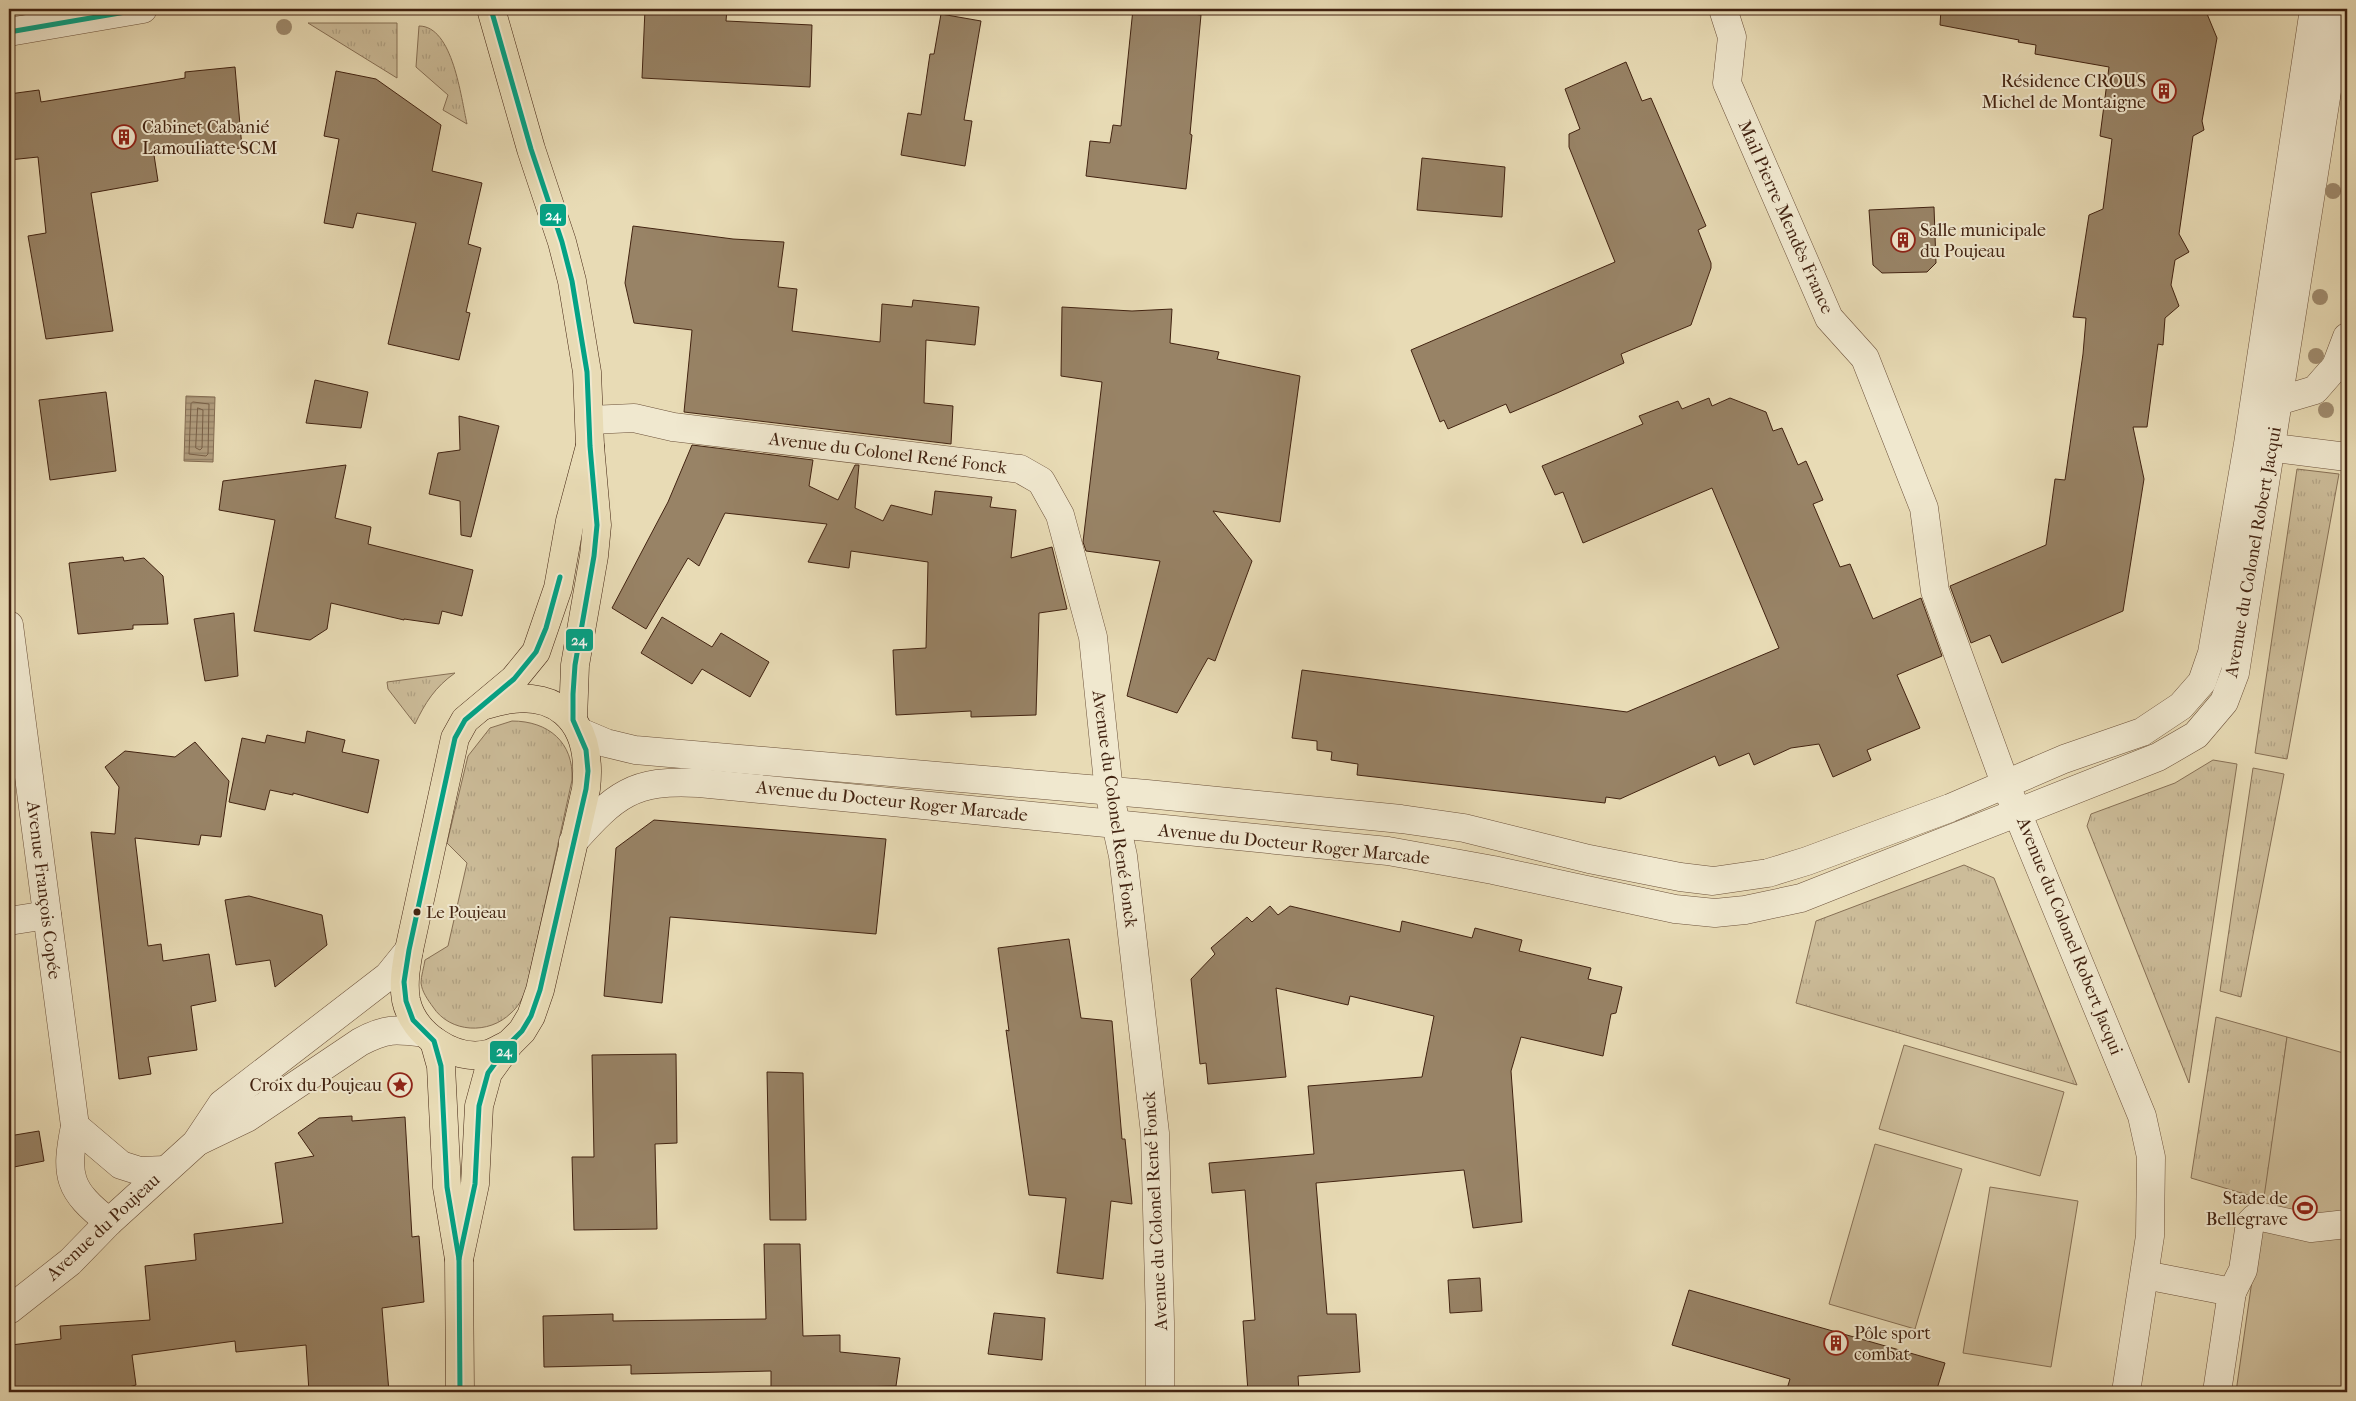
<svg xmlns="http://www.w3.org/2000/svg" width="2356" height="1401" viewBox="0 0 2356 1401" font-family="'IM FELL French Canon',serif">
<defs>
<pattern id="grass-tufts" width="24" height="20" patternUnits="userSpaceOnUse" patternTransform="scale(1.25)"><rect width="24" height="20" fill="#ccbc99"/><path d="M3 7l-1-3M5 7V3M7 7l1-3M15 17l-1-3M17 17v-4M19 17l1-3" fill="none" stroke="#b0a183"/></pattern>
<pattern id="water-rules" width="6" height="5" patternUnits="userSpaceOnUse" patternTransform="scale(1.25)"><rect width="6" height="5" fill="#b09c7d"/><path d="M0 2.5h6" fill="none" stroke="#917f65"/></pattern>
</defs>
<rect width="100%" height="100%" fill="#e8dbb5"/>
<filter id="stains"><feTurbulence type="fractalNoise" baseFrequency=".004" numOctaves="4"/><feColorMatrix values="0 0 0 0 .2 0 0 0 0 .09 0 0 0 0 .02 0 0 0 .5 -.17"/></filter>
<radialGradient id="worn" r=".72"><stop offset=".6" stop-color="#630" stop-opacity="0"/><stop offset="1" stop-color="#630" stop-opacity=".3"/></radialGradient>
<g fill="url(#grass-tufts)" stroke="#877055">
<polygon points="308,23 397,23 397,78"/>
<path d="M419,26C453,26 461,98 467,124L443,110L448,95L416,67Z"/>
<polygon points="2297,469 2339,474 2287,759 2255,753"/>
<path d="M455,673C435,687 425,703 415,724L388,689L387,682Z"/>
<path d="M512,721C548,721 574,742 572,780L526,991C522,999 518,1007 511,1013C489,1035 450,1033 433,1007C428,1000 422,992 421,983C421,976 424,967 425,960L448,946L467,863L447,843L468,756L490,728Z"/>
<polygon points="2213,760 2237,764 2189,1083 2087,826 2091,814 2175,783"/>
<polygon points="2253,768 2284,774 2241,997 2220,991"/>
<polygon points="1964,865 1994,878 2077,1085 1796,1003 1816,921"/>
<polygon points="2216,1017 2287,1037 2265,1200 2191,1178"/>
</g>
<g fill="#ccbc99" stroke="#877055">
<polygon points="2287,1037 2347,1054 2347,1392 2236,1392"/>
<polygon points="1904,1045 2064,1092 2040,1176 1879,1129"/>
<polygon points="1875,1144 1962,1169 1915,1329 1829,1304"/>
<polygon points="1990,1187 2078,1201 2051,1367 1963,1353"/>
</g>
<polygon fill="url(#water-rules)" stroke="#846c52" points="186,396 215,397 213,462 184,461"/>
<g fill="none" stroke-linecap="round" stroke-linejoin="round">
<g stroke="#796047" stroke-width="1">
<polygon points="193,402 209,404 208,454 206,456 189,454 191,404"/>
<polygon points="198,408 203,410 202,448 200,450 196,448"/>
</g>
</g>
<g fill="#988366" stroke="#422311">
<polygon points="645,9 727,9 726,21 812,25 810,87 642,78"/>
<polygon points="1133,9 1152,9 1201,15 1190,134 1192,135 1186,189 1086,176 1090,141 1110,143 1113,125 1121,126"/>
<polygon points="1941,9 2205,9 2217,38 2202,121 2204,130 2193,136 2179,234 2189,252 2175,260 2171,285 2179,306 2165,318 2163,345 2158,344 2147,427 2133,427 2144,479 2123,611 2002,663 1990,635 1971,643 1950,586 2046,545 2055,479 2065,480 2083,354 2086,318 2073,317 2089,215 2103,209 2112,139 2100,136 2109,67 2035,54 2036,45 2018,42 2019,40 1940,25"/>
<polygon points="941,14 981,21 964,120 972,121 965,166 901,155 908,113 921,115 930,54 934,54"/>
<polygon points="1626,62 1642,101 1651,98 1706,226 1698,230 1711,263 1711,268 1691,325 1621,354 1624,363 1557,393 1510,413 1506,404 1448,429 1444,420 1440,422 1411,350 1615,262 1569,147 1569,134 1580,129 1565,89"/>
<polygon points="235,67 242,148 154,155 158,181 91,193 113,331 46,339 28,236 46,233 38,157 9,160 9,94 39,90 41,102 185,78 185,72"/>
<polygon points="336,71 376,79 441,125 432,171 482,183 468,244 481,248 466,312 470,313 459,360 388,344 416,223 357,213 353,228 324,223 339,139 324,136"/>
<polygon points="1422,158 1505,167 1502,217 1417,210"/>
<polygon points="1934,207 1936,263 1927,272 1882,273 1873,265 1869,210"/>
<polygon points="633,226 733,239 784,242 778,287 797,289 792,331 880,342 882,304 912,307 913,300 979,307 975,345 926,340 924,403 953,406 951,444 684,412 692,330 634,323 625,283"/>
<polygon points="1062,307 1132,311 1172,309 1170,343 1219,352 1217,359 1300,376 1280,522 1213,511 1252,561 1215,661 1208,658 1177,713 1127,696 1160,561 1086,551 1083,542 1102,382 1061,376"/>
<polygon points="315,380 368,392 361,428 306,423"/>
<polygon points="106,392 116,471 50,480 39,400"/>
<polygon points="1709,398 1712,406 1730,398 1766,412 1773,431 1782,428 1798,465 1806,461 1823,500 1813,504 1840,567 1850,564 1873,619 1921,598 1942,656 1897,675 1920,728 1867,750 1871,760 1833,777 1819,744 1791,748 1754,765 1749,753 1719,766 1715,756 1620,799 1606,797 1605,803 1357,775 1358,764 1331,760 1332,752 1317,750 1317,741 1292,738 1302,670 1627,712 1779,648 1712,488 1583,543 1563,492 1555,495 1542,466 1643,424 1639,416 1678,401 1682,409"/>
<polygon points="459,416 499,426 471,537 461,535 460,501 429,494 438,453 460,450"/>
<polygon points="692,445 813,460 809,486 838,500 855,465 859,465 855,508 883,521 891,505 932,515 935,491 992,497 990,507 1016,510 1011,558 1052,547 1067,609 1039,613 1036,715 971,717 971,711 896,715 893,650 926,648 928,562 851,551 849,568 808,562 827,524 725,513 699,566 688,558 646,629 612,608 668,502"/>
<polygon points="346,465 335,518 371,527 368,544 473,570 462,616 442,611 439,624 404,619 404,620 331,603 327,629 310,640 254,631 275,520 219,510 223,481"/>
<polygon points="123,557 124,561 144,558 163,576 168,624 133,625 133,629 78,634 69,563"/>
<polygon points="234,613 238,676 205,681 194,619"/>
<polygon points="662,617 712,647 721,633 769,662 750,697 702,669 692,684 641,653"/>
<polygon points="307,731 345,740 342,752 379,760 368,813 293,793 293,795 270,790 265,810 229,802 242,738 265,743 267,735 305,743"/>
<polygon points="195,742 229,781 221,837 201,835 199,845 135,838 148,946 161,944 163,961 209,954 216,1001 191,1006 197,1050 148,1057 151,1074 119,1079 91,832 115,834 119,787 105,767 125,751 175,757"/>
<polygon points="654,820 886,839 876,934 670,917 662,1003 604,996 616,848"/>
<polygon points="249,896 322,915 327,945 275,987 270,960 236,965 225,900"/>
<polygon points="1270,906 1278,915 1290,906 1400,932 1402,921 1472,938 1475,928 1522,940 1519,951 1591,968 1588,979 1622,987 1616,1013 1611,1014 1603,1056 1521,1037 1511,1071 1522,1222 1473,1228 1464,1170 1316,1183 1327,1314 1356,1314 1360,1372 1298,1376 1299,1392 1248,1392 1243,1321 1255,1320 1245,1190 1212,1193 1209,1163 1314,1154 1308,1086 1422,1077 1434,1016 1350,996 1348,1005 1276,988 1286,1077 1208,1084 1206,1063 1200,1064 1191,979 1215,954 1211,948 1247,917 1252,922"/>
<polygon points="1069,939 1081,1018 1112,1021 1122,1139 1125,1139 1132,1204 1111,1201 1103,1279 1057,1273 1066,1198 1029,1195 1006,1030 1009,1031 998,948"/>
<polygon points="676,1054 677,1143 655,1144 657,1229 574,1230 572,1157 594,1157 592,1055"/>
<polygon points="767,1072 803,1073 806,1220 770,1220"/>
<polygon points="352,1116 352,1121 405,1117 412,1237 419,1236 424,1302 382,1308 389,1392 309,1392 306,1345 236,1352 235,1341 132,1355 136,1385 125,1388 125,1392 15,1392 11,1345 61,1339 60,1326 150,1320 145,1266 196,1260 194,1234 283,1223 275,1163 314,1156 298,1133 319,1118"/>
<polygon points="39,1131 44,1161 9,1168 9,1136"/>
<polygon points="764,1244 800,1244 803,1336 840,1335 840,1352 900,1358 896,1386 771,1389 771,1371 631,1374 631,1365 544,1367 543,1316 613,1314 613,1321 766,1319"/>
<polygon points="1480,1278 1482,1311 1450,1313 1448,1280"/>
<polygon points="1689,1290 1945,1363 1936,1392 1786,1392 1790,1379 1672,1345"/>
<polygon points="994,1313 1045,1318 1042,1360 988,1354"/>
</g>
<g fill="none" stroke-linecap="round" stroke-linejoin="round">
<g stroke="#6c513a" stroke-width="29">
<g id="minor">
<polyline points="1723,9 1732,37 1727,83 1829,318 1865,358 1924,508 1935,591 2005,783 2142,1116 2151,1157 2150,1236 2126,1392"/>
<polyline points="9,32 143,9"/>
<polyline points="2278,401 2315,390 2336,366 2347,337"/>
<polyline points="590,420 634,418 673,427 1020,469 1041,481 1060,515 1093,637 1109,792 1123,856 1155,1133 1160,1322 1160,1392"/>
<polyline points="2252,445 2347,457"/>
<path d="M9,625L75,1126C65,1176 68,1190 109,1222"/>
<polyline points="580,732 606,743 635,750 1147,794 1401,819 1464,828 1589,859 1680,877 1713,881 1768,873 1807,861 1950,808 2064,759 2142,732 2181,706 2202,682 2212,653 2248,444 2314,9"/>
<path d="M573,842C615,795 633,779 699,783L1388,851L1493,870L1675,909L1715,913L1745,910L1801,898L2158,757L2196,735L2224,702L2235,673L2340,9"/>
<polyline points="9,921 47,915"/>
<polyline points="75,1126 121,1165 140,1171 165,1170"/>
<path d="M197,1142L247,1118L360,1042C386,1028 396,1029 424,1033"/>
<polyline points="2145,1275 2232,1292 2217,1392"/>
<polyline points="2232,1292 2243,1270 2250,1223 2255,1218 2262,1217 2311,1228 2347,1224"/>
<polyline points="9,1310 70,1262 109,1222 196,1143 222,1104 388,976 409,950"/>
</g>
</g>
<g stroke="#422311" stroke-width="29">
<g id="major">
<polyline points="491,9 531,149 562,242 572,281 587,372 590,446 597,525 594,556 575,665 573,720"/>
<polyline points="434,1041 441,1066 447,1187 459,1259 460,1392"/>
<path d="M509,1044C502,1047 495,1052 488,1054C454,1062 413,1034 406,1000C403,983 406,967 409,950L455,738L465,720L514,679L536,652L558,588L570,521L590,446"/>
<path d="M459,1259L475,1184L479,1106L488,1073L509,1044L522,1031L531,1016L540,990L586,789C594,718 554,683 486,705"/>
</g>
</g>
<use href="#minor" stroke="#f0e8cf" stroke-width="28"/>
<use href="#major" stroke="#e8dbb5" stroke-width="28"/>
<g stroke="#f0e8cf" stroke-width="9">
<g id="bus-1">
<polyline points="9,32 143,9"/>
<polyline points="459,1259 475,1184 479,1106 488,1073 509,1044 522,1031 531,1016 540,990 586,789 588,771 586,750 573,720 573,694 575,665 594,556 597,525 590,446 587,372 572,281 562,242 531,149 491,9"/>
<polyline points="460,1392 459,1259 447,1187 441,1066 434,1041 413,1020 406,1001 404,982 409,950 455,738 465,720 514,679 536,652 546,628 560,577"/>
</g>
</g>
<use href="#bus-1" stroke="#03a285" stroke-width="5"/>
</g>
<g fill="#9f8b6e">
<circle cx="284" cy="27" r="8"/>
<circle cx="2333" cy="191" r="8"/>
<circle cx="2320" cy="297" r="8"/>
<circle cx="2316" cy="356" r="8"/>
<circle cx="2326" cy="410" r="8"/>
</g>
<defs>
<g id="building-ring" transform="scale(1.25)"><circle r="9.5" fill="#f0e8cf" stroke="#8f2418" stroke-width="1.5"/><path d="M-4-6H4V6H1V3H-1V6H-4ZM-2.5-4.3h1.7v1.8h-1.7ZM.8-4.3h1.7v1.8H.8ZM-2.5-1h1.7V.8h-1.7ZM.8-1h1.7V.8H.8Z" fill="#8f2418"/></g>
<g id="sight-ring" transform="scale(1.25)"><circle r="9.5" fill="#f0e8cf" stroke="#8f2418" stroke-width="1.5"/><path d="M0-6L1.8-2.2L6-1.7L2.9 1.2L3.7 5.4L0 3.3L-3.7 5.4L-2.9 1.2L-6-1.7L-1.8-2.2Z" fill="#8f2418"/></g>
<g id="stadium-ring" transform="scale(1.25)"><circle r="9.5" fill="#f0e8cf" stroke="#8f2418" stroke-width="1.5"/><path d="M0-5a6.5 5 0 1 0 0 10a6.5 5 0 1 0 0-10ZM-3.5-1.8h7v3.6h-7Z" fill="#8f2418"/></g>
</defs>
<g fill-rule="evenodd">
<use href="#building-ring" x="2164" y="91"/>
<use href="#building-ring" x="124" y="137"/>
<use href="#building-ring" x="1903" y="240"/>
<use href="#sight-ring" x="400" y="1085"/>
<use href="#stadium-ring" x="2305" y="1208"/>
<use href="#building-ring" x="1836" y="1343"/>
</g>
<circle fill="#422311" stroke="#f0e8cf" stroke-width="2" cx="417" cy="912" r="4.5"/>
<g text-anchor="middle" stroke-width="4" stroke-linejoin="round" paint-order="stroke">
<g font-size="17" fill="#422311" stroke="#f0e8cf" text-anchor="start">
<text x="426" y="918">Le Poujeau</text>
</g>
<g font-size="18" fill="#422311" stroke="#f0e8cf" text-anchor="end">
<text x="2146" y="87">Résidence CROUS<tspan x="2146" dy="21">Michel de Montaigne</tspan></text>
<text x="142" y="133" text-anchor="start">Cabinet Cabanié<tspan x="142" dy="21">Lamouliatte SCM</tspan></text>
<text x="1920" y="236" text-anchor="start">Salle municipale<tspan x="1920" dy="21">du Poujeau</tspan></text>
<text x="382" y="1091">Croix du Poujeau</text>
<text x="2288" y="1204">Stade de<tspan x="2288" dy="21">Bellegrave</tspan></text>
<text x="1854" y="1339" text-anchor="start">Pôle sport<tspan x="1854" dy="21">combat</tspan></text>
</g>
<g font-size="18" fill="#422311" stroke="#f0e8cf">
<text transform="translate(1786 217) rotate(66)" y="6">Mail Pierre Mendès France</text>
<text transform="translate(888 453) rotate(7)" y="6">Avenue du Colonel René Fonck</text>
<text transform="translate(2253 552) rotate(-80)" y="6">Avenue du Colonel Robert Jacqui</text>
<text transform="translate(892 801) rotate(6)" y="6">Avenue du Docteur Roger Marcade</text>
<text transform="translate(1115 809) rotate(82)" y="6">Avenue du Colonel René Fonck</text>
<text transform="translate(1294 844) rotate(6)" y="6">Avenue du Docteur Roger Marcade</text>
<text transform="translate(44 890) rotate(83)" y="6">Avenue François Copée</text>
<text transform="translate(2070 936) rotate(68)" y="6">Avenue du Colonel Robert Jacqui</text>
<text transform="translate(1155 1211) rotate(-93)" y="6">Avenue du Colonel René Fonck</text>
<text transform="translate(103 1227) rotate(-43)" y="6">Avenue du Poujeau</text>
</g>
</g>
<g stroke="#f0e8cf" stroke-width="2">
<rect x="539" y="203" width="28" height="24" rx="5" fill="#03a285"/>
<rect x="565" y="628" width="29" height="24" rx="5" fill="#03a285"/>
<rect x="489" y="1040" width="29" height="24" rx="5" fill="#03a285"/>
</g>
<g font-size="14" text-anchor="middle" font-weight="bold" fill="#fff">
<text x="553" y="220">24</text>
<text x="579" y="645">24</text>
<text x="504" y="1056">24</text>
</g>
<rect width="2356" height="1401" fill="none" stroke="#e8dbb5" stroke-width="30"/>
<rect x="10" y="10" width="2336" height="1381" fill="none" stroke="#422311" stroke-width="2.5"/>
<rect x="15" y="15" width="2326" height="1371" fill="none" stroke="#422311"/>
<rect width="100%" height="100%" filter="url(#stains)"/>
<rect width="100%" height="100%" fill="url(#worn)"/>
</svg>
